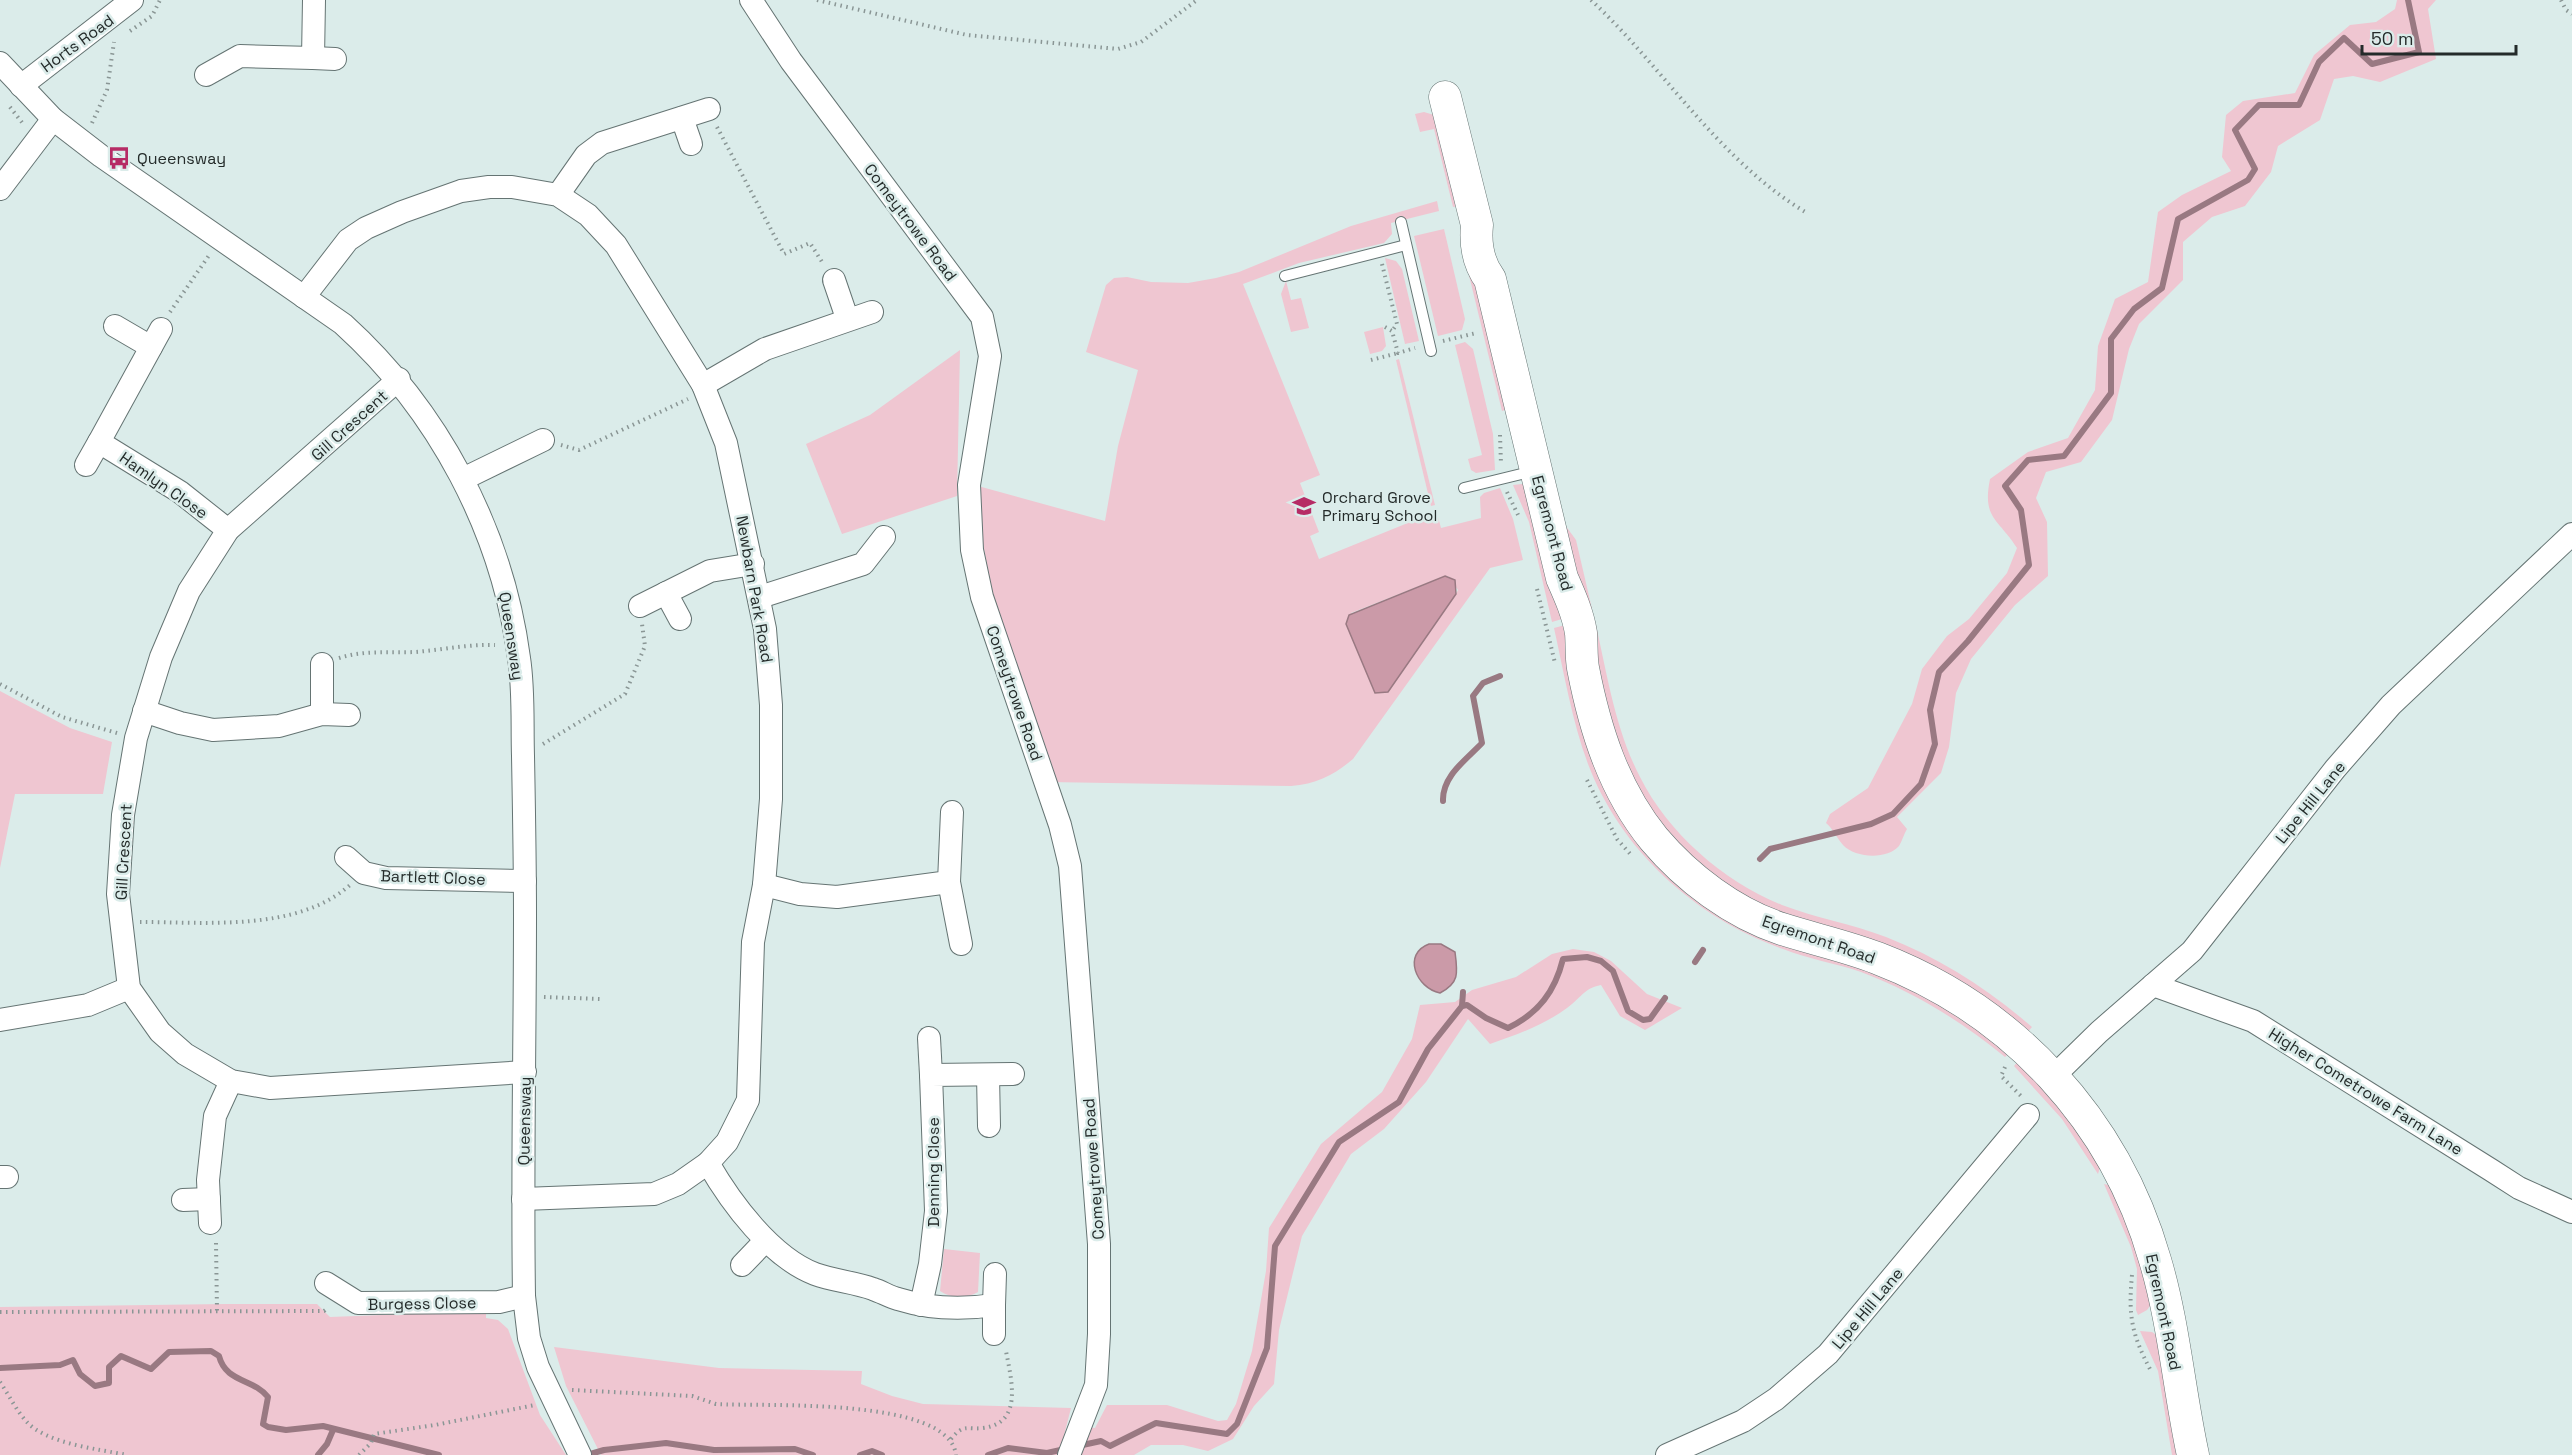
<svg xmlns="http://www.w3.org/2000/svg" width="2572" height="1455" viewBox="0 0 2572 1455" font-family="'Space Grotesk',sans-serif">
<rect width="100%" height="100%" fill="#dbecea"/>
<g fill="#efc6d1" fill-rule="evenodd">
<path d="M2397,0H2436L2428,9L2436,59L2380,82L2353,76L2334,79L2320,120L2278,146L2271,172L2245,206L2212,217L2183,242V280L2139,324L2129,349L2112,420L2081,462L2046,472L2036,498L2047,522L2048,576L2015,605L1971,659L1956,693L1949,747L1941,773L1897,817L1907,829C1904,834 1902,841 1899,846C1887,860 1855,858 1843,845C1836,837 1833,829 1826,823L1830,814L1868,788L1912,704L1922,669L1947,636L1969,619L2007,573L2017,548C1998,518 1982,519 1990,479L2028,452L2068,438L2095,390L2098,346L2115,299L2148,282L2158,212L2182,195L2231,171L2222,157L2226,115L2243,101L2295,93L2314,55L2350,25L2376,22L2395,9Z"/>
<polygon points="1424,112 1434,115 1462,205 1453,207 1434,129 1420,132 1415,114"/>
<path d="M1437,201L1439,211L1391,223L1392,234L1384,243L1299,263L1243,284L1320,475L1300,483L1319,532L1310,536L1319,559L1425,516L1437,513L1441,528L1481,518L1480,497L1484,493L1500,488L1513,519L1523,560L1490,568L1353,759C1334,775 1317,784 1291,786L1049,782L994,603L981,533L978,486L1105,521L1118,446L1138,370L1086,352L1106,285L1114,278L1127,277L1151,282L1188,283L1216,278L1239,272L1351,226ZM1445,576H1448L1458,590L1456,594L1388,692L1351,613Z"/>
<polygon points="1444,229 1465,319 1462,330 1438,336 1414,236"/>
<polygon points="1385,258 1396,261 1402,269 1419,341 1405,344"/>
<polygon points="1469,259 1511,408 1502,411 1466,263"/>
<polygon points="1286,281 1291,300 1301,298 1309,328 1291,332 1281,294"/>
<polygon points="1383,327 1386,346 1382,351 1370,354 1364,332"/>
<polygon points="1465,342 1473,349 1493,434 1495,470 1476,473 1471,470 1468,459 1482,455 1455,345"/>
<polygon points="960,350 957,496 842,534 806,444 870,415"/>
<polygon points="1399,359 1435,505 1431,506 1396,360"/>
<polygon points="1522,484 1527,487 1572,616 1552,622 1529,522 1513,485"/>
<polygon points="1557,514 1576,540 1592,609 1590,612"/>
<path d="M1591,618L1595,621C1607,673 1615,729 1640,777C1668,833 1724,882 1782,905C1816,918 1852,924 1886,937C1940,958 1988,989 2032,1027L2025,1035L1720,885L1661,831L1609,734Z"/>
<path d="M1573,623L1649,849L1895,976L2011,1051L2005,1057C1961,1021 1914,992 1861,972C1835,963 1808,959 1783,949C1696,918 1621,851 1588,764C1572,721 1564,673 1554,628Z"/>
<polygon points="0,691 70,728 112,742 103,794 15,794 0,868 0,890"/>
<path d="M1573,949L1594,952L1611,961L1647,994L1682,1008L1645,1030L1620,1016L1601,985C1584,988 1580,999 1567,1008C1544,1025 1516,1035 1490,1044L1468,1019L1426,1082L1384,1129L1351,1154L1302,1236L1279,1330L1274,1384L1254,1406L1233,1439L1208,1451L1183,1445H1151L1134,1455H1075L1086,1427L1095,1428L1107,1405H1167L1218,1421L1227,1420L1236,1404L1252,1351L1266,1271L1269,1228L1321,1144L1382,1092L1412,1039L1420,1005L1455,1002L1472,990L1516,977L1552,954Z"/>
<polygon points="2020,1059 2102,1161 2098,1174 2062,1119 2014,1066"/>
<polygon points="2104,1184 2116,1187 2153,1302 2147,1310 2138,1315 2136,1310 2137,1269 2131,1247"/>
<path d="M944,1249L980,1253L978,1292C966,1299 952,1299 940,1291Z"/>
<polygon points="225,1304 317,1304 330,1317 486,1311 486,1318 498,1320 508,1329 540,1415 566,1455 0,1455 0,1307"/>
<polygon points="2140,1331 2152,1332 2158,1336 2182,1455 2172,1455 2158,1371"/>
<polygon points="554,1347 719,1368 862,1371 861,1384 892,1396 923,1404 1071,1408 1059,1455 601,1455 566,1386"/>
</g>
<g fill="#cb9aa8" stroke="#997982" stroke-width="1.5">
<polygon points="1445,576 1455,580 1456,594 1388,692 1375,693 1346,624 1349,615"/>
<path d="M1429,944H1441L1455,952C1458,974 1459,983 1440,993C1416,988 1402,954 1429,944Z"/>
</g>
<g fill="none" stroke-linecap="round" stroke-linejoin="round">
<g stroke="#997982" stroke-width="6">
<path d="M1443,801C1442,776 1466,760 1482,743L1473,696L1483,683L1500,676"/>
<polyline points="1760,859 1770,849 1871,824 1893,814 1921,784 1935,744 1930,710 1939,672 1968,641 2029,565 2021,510 2005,486 2028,460 2064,456 2111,393 2111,339 2134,309 2162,288 2178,219 2248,180 2255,169 2235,130 2259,105 2299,105 2319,62 2344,38 2372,64 2419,52 2408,0"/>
<polyline points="1695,962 1703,950"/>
<polyline points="1462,1006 1463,992"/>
<path d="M0,1368L60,1365L73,1360L80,1374L95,1386L109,1383V1367L121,1356L151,1369L169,1352L211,1351L219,1356C226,1383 253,1378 268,1397L263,1424L268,1427L286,1430L323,1426L439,1455"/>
<path d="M1078,1446L1101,1441L1110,1446L1156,1423L1227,1434L1237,1424L1267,1348L1275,1246L1339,1142L1399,1102L1428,1049L1462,1006L1467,1005L1486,1018L1508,1028C1539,1013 1555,991 1563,959L1587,957L1601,961L1613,971L1628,1011L1643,1020L1650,1019L1665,998"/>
<polyline points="318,1455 327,1444 333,1430"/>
<polyline points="587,1455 604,1450 666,1443 714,1450 795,1449 813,1455"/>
<polyline points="860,1455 872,1451 882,1455"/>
<polyline points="988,1455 1008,1448 1047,1453 1065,1449"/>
</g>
<g stroke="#657473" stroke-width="12">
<g id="lane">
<polyline points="1401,222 1431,351"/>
<polyline points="1285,276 1406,245"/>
<polyline points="1464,488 1534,471"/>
</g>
</g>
<g stroke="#657473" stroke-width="24">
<g id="street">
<polyline points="751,0 791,61 982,317 990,356 969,485 972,550 982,597 1060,825 1070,866 1099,1244 1099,1334 1096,1385 1069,1455"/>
<polyline points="313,58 335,59"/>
<path d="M0,63L53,119L101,156L343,324C438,410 502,530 519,658C524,690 522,724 523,756C524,809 525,862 525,915C525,1042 522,1169 524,1296L529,1338L538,1367L580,1455"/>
<polyline points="206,75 240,56 313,58 314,0"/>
<polyline points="21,86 132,0"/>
<polyline points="682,118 691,144"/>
<polyline points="0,189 53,119"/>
<polyline points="558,195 586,155 602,143 709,109"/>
<polyline points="834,280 847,318"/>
<polyline points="304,297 348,240 366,228 402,212 461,191 489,187 512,187 558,195 588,215 616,245 703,385 726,443 765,629 771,705 771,799 764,885 753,942 748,1100 727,1142 708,1163 678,1184 654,1194 523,1199"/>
<polyline points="115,326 151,347"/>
<polyline points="161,329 99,442 180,492 228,530"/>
<polyline points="399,379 228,530 189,591 161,657 136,738 123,815 118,894 129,988 160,1032 185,1054 231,1081 270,1088 525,1072"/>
<polyline points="703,385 765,349 872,312"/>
<polyline points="86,465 99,442"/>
<polyline points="463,479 543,440"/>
<polyline points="666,593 680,619"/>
<polyline points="760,597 863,564 884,537"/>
<polyline points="640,606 710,571 753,564"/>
<polyline points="322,664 322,714"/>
<polyline points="144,711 180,723 213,730 279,726 322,714 349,715"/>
<polyline points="346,857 364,873 386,878 525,881"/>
<polyline points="949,882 961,944"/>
<polyline points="764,885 800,894 837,897 949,882 952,812"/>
<polyline points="2153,985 2253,1021 2491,1170 2519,1188 2572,1212"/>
<polyline points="0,1020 88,1005 129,988"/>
<polyline points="929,1038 931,1075"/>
<polyline points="988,1075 989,1126"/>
<polyline points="2054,1076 2099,1032 2192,951 2335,769 2391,705 2572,534"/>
<path d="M708,1163C731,1203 771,1257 815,1274C834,1281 854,1282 873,1289C882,1292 890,1297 898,1299C930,1309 961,1310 994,1305V1334"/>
<polyline points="0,1177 7,1177"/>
<polyline points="183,1200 209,1199"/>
<polyline points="210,1223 208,1180 215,1116 231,1081"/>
<polyline points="742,1265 765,1241"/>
<polyline points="326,1283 358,1303 499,1302 524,1296"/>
<polyline points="921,1305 930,1264 936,1211 931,1075 1013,1074"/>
<polyline points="994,1305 995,1274"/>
<polyline points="1667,1455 1743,1421 1776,1399 1828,1354 2028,1115"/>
</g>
</g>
<g stroke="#657473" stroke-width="33">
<path id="secondary" d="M1445,97L1477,225C1475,245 1478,263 1490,279L1562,578C1570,596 1578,614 1581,633C1582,645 1581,657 1583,668C1595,730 1614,790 1654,839C1687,878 1733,913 1782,929C1813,939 1846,946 1877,958C2013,1010 2115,1120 2155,1260C2174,1323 2179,1391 2193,1455"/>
</g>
<g stroke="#8a9695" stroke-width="4" stroke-dasharray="1.5 4.5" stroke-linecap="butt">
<polyline points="817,0 967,35 1118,49 1141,42 1197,0"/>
<path d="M1591,0C1664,68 1719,161 1807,213"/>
<polyline points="2561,0 2566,10 2572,14"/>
<polyline points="130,31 152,16 160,0"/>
<polyline points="10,107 24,125"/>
<polyline points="92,123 107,90 114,42"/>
<polyline points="717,127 784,254 810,243 824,265"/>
<polyline points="1382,264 1397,324 1392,331"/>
<polyline points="170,312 210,254"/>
<polyline points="1385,327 1392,331 1398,353 1415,348"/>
<polyline points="1443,341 1476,333"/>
<polyline points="1371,360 1398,353"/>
<polyline points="1500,435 1501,464"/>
<polyline points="561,445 579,450 688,399"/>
<polyline points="1507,492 1519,517"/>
<polyline points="1537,589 1555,663"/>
<path d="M339,658C364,650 389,653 415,652C442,650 468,644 495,645"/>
<polyline points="0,684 62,717 117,733"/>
<polyline points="543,744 625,694 645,646 642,624"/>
<polyline points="1587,780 1617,839 1632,856"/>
<path d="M140,922C206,922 297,932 350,885"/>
<polyline points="544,997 601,999"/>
<polyline points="2005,1067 2001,1076 2022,1097"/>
<polyline points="216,1243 217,1311"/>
<path d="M2132,1275C2128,1317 2132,1335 2151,1371"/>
<polyline points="0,1312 324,1311 328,1308"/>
<path d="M0,1382C9,1395 16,1410 26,1421C46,1444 99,1449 127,1455"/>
<path d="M572,1390L692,1396L716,1404C763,1407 949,1396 956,1455"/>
<path d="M951,1439C964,1423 967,1430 983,1428C1024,1423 1011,1379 1006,1351"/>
<polyline points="359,1455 371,1443 374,1434 435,1425 535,1405"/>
</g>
<use href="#lane" stroke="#fff" stroke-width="10"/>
<use href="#street" stroke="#fff" stroke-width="22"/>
<use href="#secondary" stroke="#fff" stroke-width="32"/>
</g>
<defs>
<g id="bus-bare" transform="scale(1.8)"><path d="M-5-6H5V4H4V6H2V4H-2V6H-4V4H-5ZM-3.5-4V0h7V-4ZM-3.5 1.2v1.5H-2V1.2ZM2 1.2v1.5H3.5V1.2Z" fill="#b62b65" stroke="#dbecea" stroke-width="2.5" paint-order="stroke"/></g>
<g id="school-bare" transform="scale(1.8)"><path d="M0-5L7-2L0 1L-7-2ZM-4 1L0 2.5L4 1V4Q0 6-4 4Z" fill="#b62b65" stroke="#dbecea" stroke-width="2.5" paint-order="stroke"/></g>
</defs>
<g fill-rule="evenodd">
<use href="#bus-bare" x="119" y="158"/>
<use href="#school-bare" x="1304" y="506"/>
</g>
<g text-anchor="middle" stroke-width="5" stroke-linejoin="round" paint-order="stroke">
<g font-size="16" fill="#242b2a" stroke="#dbecea">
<text transform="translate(77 43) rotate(-36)" y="6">Horts Road</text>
<text transform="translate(911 222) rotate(53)" y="6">Comeytrowe Road</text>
<text transform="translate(349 425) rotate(-42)" y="6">Gill Crescent</text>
<text transform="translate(164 485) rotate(35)" y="6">Hamlyn Close</text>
<text transform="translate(1553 533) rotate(75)" y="6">Egremont Road</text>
<text transform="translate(755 589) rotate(80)" y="6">Newbarn Park Road</text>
<text transform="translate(512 636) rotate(81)" y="6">Queensway</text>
<text transform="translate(1015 693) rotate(71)" y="6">Comeytrowe Road</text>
<text transform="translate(2310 802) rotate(-51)" y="6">Lipe Hill Lane</text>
<text transform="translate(123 852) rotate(-87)" y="6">Gill Crescent</text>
<text transform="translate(433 877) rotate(2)" y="6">Bartlett Close</text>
<text transform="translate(1819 939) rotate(19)" y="6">Egremont Road</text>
<text transform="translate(2366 1091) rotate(32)" y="6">Higher Cometrowe Farm Lane</text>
<text transform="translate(524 1121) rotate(-89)" y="6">Queensway</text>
<text transform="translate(1093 1169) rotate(-94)" y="6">Comeytrowe Road</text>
<text transform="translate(933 1172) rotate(-90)" y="6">Denning Close</text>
<text transform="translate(422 1303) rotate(-1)" y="6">Burgess Close</text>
<text transform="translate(1867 1308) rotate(-50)" y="6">Lipe Hill Lane</text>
<text transform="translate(2164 1312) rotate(78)" y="6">Egremont Road</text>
</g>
<g font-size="16" fill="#242b2a" stroke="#dbecea" text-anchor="start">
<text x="137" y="164">Queensway</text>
<text x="1322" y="503">Orchard Grove<tspan x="1322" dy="18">Primary School</tspan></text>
</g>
</g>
<path d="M2362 45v9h154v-9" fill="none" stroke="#242b2a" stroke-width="3"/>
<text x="2371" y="45" font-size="18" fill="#242b2a" stroke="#dbecea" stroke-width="4.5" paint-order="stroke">50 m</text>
</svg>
